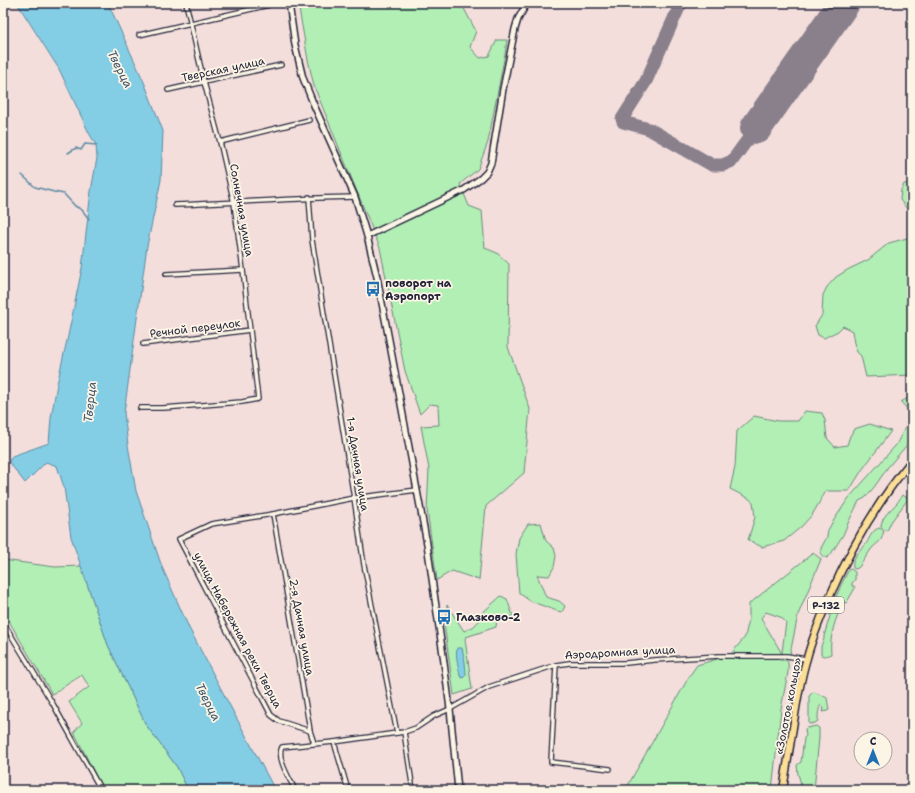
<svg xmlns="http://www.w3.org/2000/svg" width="915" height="793" viewBox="0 0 915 793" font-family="'Shantell Sans',sans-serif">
<rect width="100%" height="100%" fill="#f3dedc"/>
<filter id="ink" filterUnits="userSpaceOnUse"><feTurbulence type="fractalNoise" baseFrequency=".025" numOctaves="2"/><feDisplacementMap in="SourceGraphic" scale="8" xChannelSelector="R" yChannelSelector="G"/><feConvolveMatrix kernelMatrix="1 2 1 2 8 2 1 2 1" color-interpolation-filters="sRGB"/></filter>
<g filter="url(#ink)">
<g fill="#b1efb5" stroke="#6a8878">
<polygon points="298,3 461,3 476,31 470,47 480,58 489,56 497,40 507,40 505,54 488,142 478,169 460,184 469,206 482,211 485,248 497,253 509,264 508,347 530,409 524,473 486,506 479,580 452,571 437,580 427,510 429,469 421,426 439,425 438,405 430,404 420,414 405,371 380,248 314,86 308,60"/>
<polygon points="912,183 912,215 900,200 901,190 904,184"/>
<polygon points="912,234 912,375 866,377 861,356 857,352 854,343 852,331 843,326 838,331 824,338 818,335 815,326 822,315 823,295 827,287 836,277 849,269 868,260 889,243 907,238"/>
<polygon points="912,393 912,439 888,467 875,486 865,498 859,501 849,521 843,535 831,554 827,558 822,556 821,552 821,548 827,537 828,530 832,523 848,499 896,445 910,418 909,411 901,402 908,398"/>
<polygon points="805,411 822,413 825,420 827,438 835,447 847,445 850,436 854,429 870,424 891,431 862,470 849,491 826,491 812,515 801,527 784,541 762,547 748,540 755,517 753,502 748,498 730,489 735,467 737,431 754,416 778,421 798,421"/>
<path d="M902,495L908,498V499L891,522L887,531L881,527C881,517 891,510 897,503C899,501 900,498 902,495Z"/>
<polygon points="541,523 546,541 554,548 556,556 554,567 549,576 537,575 546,597 559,601 565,606 562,612 557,611 530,601 519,593 516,554 519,538 528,524"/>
<path d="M880,528L884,531L881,540L872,548L859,567L856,569L853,568C851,557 861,551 866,544C870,538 872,529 880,528Z"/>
<path d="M813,553L821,559L798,615L790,654L785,656L782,652L786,622L780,617L766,612L761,618L781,652L779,660H787C789,664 788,668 788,672L781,709L772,790H626L627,787L690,675L697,665L730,655L745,637L749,619V604Z"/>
<polygon points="3,560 55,567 81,566 108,645 146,725 177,767 188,790 103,790 74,732 82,723 69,702 89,687 82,675 52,694 3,611"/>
<path d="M849,569H851L855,572V580L852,583V586H854L855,588L847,602L846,603L843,602C836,618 829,635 831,654C828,655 825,657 821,655V646L824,639V636L830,616V612L841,585Z"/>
<polygon points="501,596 507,599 513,616 497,619 496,627 466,637 465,639 472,689 454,695 444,623 447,619 447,605 464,631 473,627 481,619 481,614"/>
<path d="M814,692C819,695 823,695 827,698L829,710L827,711L823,712L824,708L821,705C818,709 818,716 818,721L815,723L809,724V696L812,693Z"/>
<polygon points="816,726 819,728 819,738 814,790 797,790 798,787 801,784 798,774 797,765 801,762 804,738 806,736 805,729 807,728"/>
</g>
<g fill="#84cee5" stroke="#5d89a1">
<polygon points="17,3 108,3 144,82 163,131 161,180 147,246 124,413 128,445 136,491 162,567 189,628 229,704 275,790 188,790 177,767 146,725 108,645 71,537 64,487 57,466 46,462 25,483 9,462 12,456 49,443 51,418 57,384 68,336 82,268 91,191 97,158 96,145 89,133 59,69"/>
<path d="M457,648H462L465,662L466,675L463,678L460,676C459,668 455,656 457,648Z"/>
</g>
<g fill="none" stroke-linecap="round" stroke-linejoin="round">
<g stroke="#5d89a1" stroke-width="1.5">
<polyline points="68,153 76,148 81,150 85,144 97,145"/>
<polyline points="22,175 35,187 54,192 64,194 75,206 82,210 89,219"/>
</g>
<polyline stroke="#8a808c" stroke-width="13" points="681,3 646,81 622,119 623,122 649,129 712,165 723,165 732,161 756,128"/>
<polyline stroke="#8a808c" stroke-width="32" points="756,128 844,3"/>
<g stroke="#22223b" stroke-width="6">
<g id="street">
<polyline points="139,35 269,5"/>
<polyline points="168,90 281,65"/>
<polyline points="220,142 309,120"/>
<polyline points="309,197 312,240 354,498 364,565 397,733"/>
<path d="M175,205C236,203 295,198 355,197"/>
<polyline points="166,274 243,270"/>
<polyline points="143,344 250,330"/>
<polyline points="140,408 163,408 242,402 258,399 243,270 234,203 220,142 204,82 186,3"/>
<polyline points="273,514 309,724 310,731 314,743"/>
<polyline points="3,622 53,704 101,790"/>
<polyline points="556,665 551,762 610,769"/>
<polyline points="310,731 279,721 271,715 179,539 211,524 273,514 354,498 417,490"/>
<polyline points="404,732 413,790"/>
<polyline points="334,742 348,790"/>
<path d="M295,790C290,779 276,758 282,747L334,742L404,732L416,728L434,716L450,709L489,687L556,665L569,663H626L654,660L719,656H787L806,659"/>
</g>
</g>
<g stroke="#22223b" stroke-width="8">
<g id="secondary">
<polyline points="289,3 295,45 303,78 313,103 355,197 367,236 377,277 390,345 427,544 443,655 450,709 458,790"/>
<polyline points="367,236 464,190 471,185 481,178 487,172 491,163 503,89 515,29 518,19 527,3"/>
</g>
</g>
<g stroke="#22223b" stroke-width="9">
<path id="primary" d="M783,790C787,765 791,740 795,715C798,696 801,677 807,658C812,638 821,618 829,598C851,547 876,503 912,460"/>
</g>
<use href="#street" stroke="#fcf5e5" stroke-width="3.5"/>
<use href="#secondary" stroke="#fcf5e5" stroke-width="5"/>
<use href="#primary" stroke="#fcde96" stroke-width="6"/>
</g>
</g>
<defs>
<g id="bus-bare" transform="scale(1.2)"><path d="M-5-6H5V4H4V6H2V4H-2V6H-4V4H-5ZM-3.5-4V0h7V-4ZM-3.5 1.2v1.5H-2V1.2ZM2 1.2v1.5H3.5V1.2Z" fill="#1f6fb2" stroke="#fcf5e5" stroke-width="2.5" paint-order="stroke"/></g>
</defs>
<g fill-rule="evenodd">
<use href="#bus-bare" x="373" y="289"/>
<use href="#bus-bare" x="444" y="617"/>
</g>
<g text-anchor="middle" stroke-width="3.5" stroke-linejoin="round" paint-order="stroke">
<rect fill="#fcf5e5" stroke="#63616e" stroke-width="1" x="808" y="597" width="36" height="16" rx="3"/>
<g font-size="10" font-weight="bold" fill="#22223b">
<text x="826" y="609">Р-132</text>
</g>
<g font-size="11" fill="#22223b" stroke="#fcf5e5">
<text transform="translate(223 69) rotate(-12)" y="4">Тверская улица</text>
<text transform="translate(242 210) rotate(80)" y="4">Солнечная улица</text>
<text transform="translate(195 328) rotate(-7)" y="4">Речной переулок</text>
<text transform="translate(358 464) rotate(81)" y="4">1-я Дачная улица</text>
<text transform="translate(302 627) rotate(80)" y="4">2-я Дачная улица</text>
<text transform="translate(238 630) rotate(62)" y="4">улица Набережная реки Тверца</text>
<text transform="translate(620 652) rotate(-3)" y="4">Аэродромная улица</text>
<text transform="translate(788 706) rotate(-79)" y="4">«Золотое кольцо»</text>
</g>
<g font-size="11" font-weight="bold" fill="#22223b" stroke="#fcf5e5" text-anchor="start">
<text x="385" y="287">поворот на<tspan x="385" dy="13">Аэропорт</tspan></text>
<text x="456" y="621">Глазково-2</text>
</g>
<g font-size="12" font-style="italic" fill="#3f566e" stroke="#fcf5e5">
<text transform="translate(120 69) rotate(63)" y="4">Тверца</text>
<text transform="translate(90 402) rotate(-84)" y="4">Тверца</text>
<text transform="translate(208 702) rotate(63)" y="4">Тверца</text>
</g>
</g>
<rect width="915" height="793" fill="none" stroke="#fcf5e5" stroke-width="16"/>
<rect x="8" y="8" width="899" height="777" fill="none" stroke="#22223b" stroke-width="1.5" filter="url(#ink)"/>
<g transform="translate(873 751)"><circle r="19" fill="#fcf5e5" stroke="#a5a1a1"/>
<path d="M0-3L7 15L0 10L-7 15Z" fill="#1f6fb2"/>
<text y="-6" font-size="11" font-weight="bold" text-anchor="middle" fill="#22223b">С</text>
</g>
</svg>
